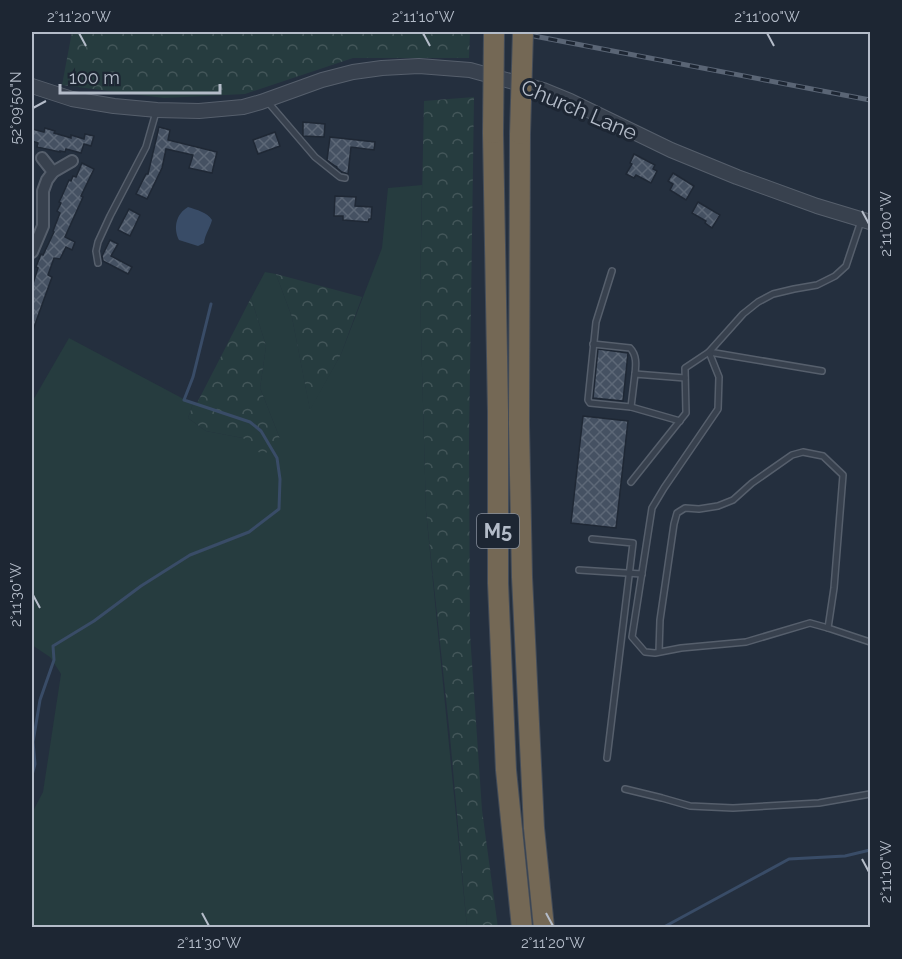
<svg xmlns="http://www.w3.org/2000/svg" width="902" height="959" viewBox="0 0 902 959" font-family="Raleway,sans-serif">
<defs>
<pattern id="forest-crowns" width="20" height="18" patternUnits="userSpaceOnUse" patternTransform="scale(1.5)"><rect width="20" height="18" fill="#263c3f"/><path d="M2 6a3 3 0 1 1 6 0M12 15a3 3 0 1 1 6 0" fill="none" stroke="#435659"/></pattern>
<pattern id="building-cross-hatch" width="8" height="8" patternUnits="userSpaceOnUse" patternTransform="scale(1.5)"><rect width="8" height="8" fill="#455162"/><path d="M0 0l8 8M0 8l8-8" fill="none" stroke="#5d6877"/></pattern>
</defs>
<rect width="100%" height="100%" fill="#242f3e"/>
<polygon fill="#263c3f" points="422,185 420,295 426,511 467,927 32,928 32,813 43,792 61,674 50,657 32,645 32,402 69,338 193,404 188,418 206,431 243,438 280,439 260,388 266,346 251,298 265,272 276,274 292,317 310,409 341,354 382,248 388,188"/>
<g fill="url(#forest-crowns)">
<polygon points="72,32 470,32 469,58 353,58 245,94 164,98 62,85"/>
<polygon points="474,97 469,441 470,634 482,810 498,928 467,927 450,736 426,511 420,295 424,101"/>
<polygon points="276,274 362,297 341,354 310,410 292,317"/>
<polygon points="251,298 266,346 260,388 280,439 263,456 243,438 206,431 188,418 193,404 196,405"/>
</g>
<path fill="#394c67" d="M188,207C197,210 207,212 212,220C210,228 205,234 204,243L198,246L179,240C173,228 176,214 188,207Z"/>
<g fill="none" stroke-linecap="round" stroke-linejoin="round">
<g stroke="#394c67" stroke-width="3">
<polyline points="32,775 35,764 33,742 40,700 54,660 53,646 94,621 141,586 190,555 249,532 279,509 280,479 277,458 261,431 250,422 184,400 193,377 211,304"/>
<polyline points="662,928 789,859 845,856 870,850"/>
</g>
</g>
<g fill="url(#building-cross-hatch)" stroke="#1f2835" stroke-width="1.5">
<polygon points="303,122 325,124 324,137 303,136"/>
<polygon points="159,127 170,130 168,140 217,152 212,173 189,168 193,155 166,149 162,168 147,199 136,194 146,174 148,174"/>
<polygon points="45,128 55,131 54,133 71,138 71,135 84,139 85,134 94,136 91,146 84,144 81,153 66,149 65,152 60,151 60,152 37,147 38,143 32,141 32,129 44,132"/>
<polygon points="275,132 280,146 258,154 253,140"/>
<polygon points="330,137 375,142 374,150 351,147 348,174 342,172 337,168 337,167 335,166 327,160"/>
<polygon points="634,154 655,165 653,169 657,171 651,183 636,175 634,178 626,174 632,164 630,163"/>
<polygon points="82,163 94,169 81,196 83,197 65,237 75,242 72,250 66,247 60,259 54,258 48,275 52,277 33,330 32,329 32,287 38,268 36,267 41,254 43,255 54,232 53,231 60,213 57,211 61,203 59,202 62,196 69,180 71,181 73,176 76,177"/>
<polygon points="673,173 694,186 686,200 670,190 673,184 668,181"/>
<polygon points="335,196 356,197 355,206 372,207 371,219 369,219 368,222 343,220 343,216 334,216"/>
<polygon points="698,202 720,215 712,228 705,223 706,221 692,213"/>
<polygon points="129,209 140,215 130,236 118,230"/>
<polygon points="110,240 118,244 111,256 132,267 128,274 103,261 102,256"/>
<polygon points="598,349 628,353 623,401 593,398"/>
<polygon points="583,416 628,421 616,528 571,523"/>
</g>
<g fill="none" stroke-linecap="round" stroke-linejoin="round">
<g stroke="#565f6c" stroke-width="8">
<g id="service">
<polyline points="267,101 315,157 340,177 345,178"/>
<polyline points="98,263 96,251 98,242 110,216 146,147 156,112"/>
<polyline points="612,271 596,322 588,400 590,403 631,407"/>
<path d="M593,344L630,348C637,355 636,365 635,374"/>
<polyline points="680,421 631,407 635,374 685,378"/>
<polyline points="631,482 686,413 685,368 709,352 822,371"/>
<polyline points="592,539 633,543 607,758"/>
<polyline points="579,570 642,574"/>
<polyline points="828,628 870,642"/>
<polyline points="659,652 660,620 674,524 677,513 685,508 699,509 718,506 733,500 752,483 792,455 803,452 823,456 843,475 834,588 828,628 810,623 746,642 681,648 655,653 645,652 632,637 652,508 664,488 718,409 719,377 709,352 743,314 758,302 773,294 794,289 817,285 835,276 846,266 861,221"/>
<polyline points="625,789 662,798 690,806 733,808 819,803 870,794"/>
</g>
</g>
<g stroke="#565f6c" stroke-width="14">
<g id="minor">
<polyline points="42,158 53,172"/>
<polyline points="32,252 43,226 43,191 47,180 53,172 72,161"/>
</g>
</g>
<g stroke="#565f6c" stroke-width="16">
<polyline id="tertiary" points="32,86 72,99 114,106 157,110 199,111 243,107 261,102 322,80 353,72 382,68 419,66 470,70 543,90 570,101 671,150 737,177 817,206 870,222"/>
</g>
<g stroke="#434c59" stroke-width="22">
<g id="motorway">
<polyline points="493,133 498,412 498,583 506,770 522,928"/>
<polyline points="520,134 519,424 522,577 534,828 544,928"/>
</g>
</g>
<use href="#service" stroke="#38414e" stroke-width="5"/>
<use href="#minor" stroke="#38414e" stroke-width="10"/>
<use href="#tertiary" stroke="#38414e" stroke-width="14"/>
<use href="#motorway" stroke="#746855" stroke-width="20"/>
<g stroke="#5a6575" stroke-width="5">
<polyline id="rail" points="513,32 870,100"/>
</g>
<use href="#rail" stroke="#1d2633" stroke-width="3" stroke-dasharray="9" stroke-linecap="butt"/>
<g stroke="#434c59" stroke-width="22" stroke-linecap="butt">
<g id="motorway-bridge">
<polyline points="493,133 494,32"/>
<polyline points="520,134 523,32"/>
</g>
</g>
<use href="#motorway-bridge" stroke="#746855" stroke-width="20"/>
</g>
<path fill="none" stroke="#b4bcc9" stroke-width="2" d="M79,33L86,46M423,33L430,46M767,33L774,46M33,108L46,101M862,211L869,224M33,595L40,608M862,859L869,872M202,913L209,926M546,913L553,926"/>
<g text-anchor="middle" stroke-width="6" stroke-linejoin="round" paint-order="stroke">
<rect fill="#1d2633" stroke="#878f9c" stroke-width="1.5" x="477" y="514" width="42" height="34" rx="4.5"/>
<g font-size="20" font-weight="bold" fill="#b4bcc9">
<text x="498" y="538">M5</text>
</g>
<g font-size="21" fill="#b4bcc9" stroke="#1d2633">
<text transform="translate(579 110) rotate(23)" y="7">Church Lane</text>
</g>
</g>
<rect width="902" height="959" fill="none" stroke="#1d2633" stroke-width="66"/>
<path d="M60 84v9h160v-9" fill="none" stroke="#b4bcc9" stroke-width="3"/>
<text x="69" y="84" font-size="18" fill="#b4bcc9" stroke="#1d2633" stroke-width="4.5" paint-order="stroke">100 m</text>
<rect x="33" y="33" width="836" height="893" fill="none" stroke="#b4bcc9" stroke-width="2"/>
<g font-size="15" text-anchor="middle" fill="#b4bcc9">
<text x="79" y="22">2°11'20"W</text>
<text x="423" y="22">2°11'10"W</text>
<text x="767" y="22">2°11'00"W</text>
<text transform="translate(16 108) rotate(-90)" y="5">52°09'50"N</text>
<text transform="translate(886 224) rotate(-90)" y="5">2°11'00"W</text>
<text transform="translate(16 595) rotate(-90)" y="5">2°11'30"W</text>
<text transform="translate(886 872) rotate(-90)" y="5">2°11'10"W</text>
<text x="209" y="948">2°11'30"W</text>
<text x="553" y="948">2°11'20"W</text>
</g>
</svg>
